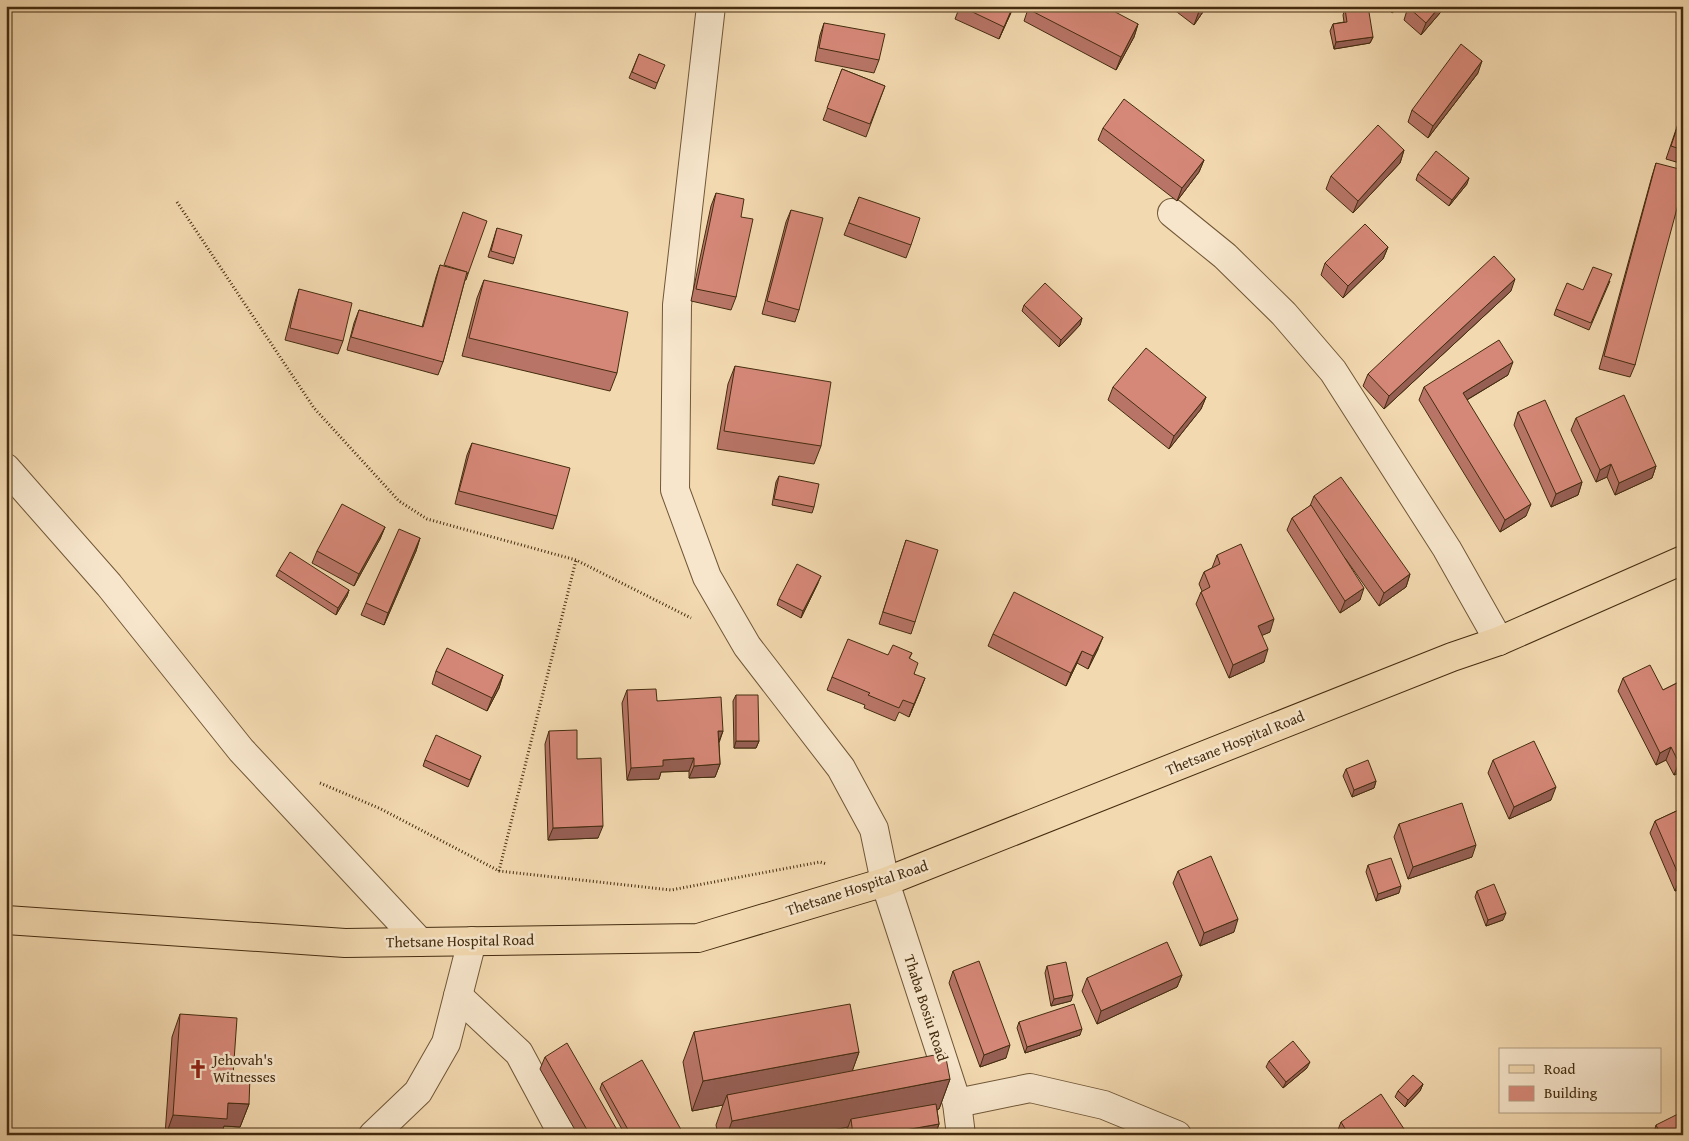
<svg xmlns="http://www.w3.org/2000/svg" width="1689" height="1141" viewBox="0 0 1689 1141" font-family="'Gentium Book Plus',serif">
<rect width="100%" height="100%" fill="#f3d9b0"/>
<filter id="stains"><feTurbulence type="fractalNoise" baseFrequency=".004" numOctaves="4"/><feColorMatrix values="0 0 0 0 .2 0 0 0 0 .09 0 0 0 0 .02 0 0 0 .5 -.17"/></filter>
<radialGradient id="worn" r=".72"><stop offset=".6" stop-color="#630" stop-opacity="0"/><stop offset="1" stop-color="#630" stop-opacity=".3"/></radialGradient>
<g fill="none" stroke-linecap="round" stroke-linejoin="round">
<g stroke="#705737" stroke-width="30">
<g id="minor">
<polyline points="711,6 677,305 675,490 707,577 747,646 841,768 874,829 885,882 957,1103 961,1135"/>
<polyline points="1172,213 1225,256 1284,314 1333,371 1447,549 1499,641"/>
<polyline points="6,468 109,585 241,750 420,942"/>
<polyline points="458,996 519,1053 563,1135"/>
<polyline points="957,1103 1030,1088 1104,1105 1177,1135"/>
<polyline points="373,1135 418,1092 446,1043 472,941"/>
</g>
</g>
<g stroke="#442c0f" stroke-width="30">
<polyline id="major" points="6,920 345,943 698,938 885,882 1452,657 1499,641 1683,560"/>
</g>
<g stroke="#442c0f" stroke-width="3" stroke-dasharray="1 2.5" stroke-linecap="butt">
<polyline points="177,202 314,408 399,501 427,519 576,560 691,618"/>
<polyline points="320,783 381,809 499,871 671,890 820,862 827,864"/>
<polyline points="499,871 576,560"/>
</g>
<use href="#minor" stroke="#f7e6cc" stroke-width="28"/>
<use href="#major" stroke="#f3d9b0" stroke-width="28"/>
</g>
<g fill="#b87567" stroke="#442c0f">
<polygon points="960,6 1014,6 999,39 955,19"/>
<polygon points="1169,6 1207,6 1194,25"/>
<polygon points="1386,6 1400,6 1392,13"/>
<polygon points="1446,6 1421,35 1404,20 1408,7"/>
<polygon points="1028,9 1138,24 1134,37 1116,70 1024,21"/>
<polygon points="1345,9 1373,37 1370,43 1334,49 1330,31 1333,24 1344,22 1343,15"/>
<polygon points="824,23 879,60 874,73 815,61 820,35"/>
<polygon points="639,54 662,71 655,89 629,78"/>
<polygon points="842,69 885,86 866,137 823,120"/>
<polygon points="1478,73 1428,138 1408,122 1412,110"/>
<polygon points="1683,109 1683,164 1666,159"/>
<polygon points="1103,128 1204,160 1199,172 1177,201 1098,140"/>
<polygon points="1404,150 1400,163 1353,213 1326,189 1331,176"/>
<polygon points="1656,163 1635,365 1630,377 1599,369 1652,176"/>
<polygon points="1418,174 1467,184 1449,206 1416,180"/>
<polygon points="716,193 741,217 736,297 731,310 691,301 711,206"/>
<polygon points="859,197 911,245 906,258 844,235"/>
<polygon points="791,210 799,310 795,322 762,314 786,222"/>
<polygon points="497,228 515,258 513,264 488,257"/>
<polygon points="1388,247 1383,259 1343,298 1321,275 1325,263"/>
<polygon points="440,265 468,274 466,280 465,280 443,362 438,375 347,350 354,323 359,310 422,327 436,277"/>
<polygon points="484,280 617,373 610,391 462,356 477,298"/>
<polygon points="1610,281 1589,330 1554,315 1556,309 1583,290"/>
<polygon points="299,289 343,341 338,354 285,340 295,302"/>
<polygon points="1511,291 1384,409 1363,386 1368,374"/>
<polygon points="1024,305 1082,318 1080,325 1059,347 1022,311"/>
<polygon points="735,366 821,446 814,464 717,449 728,384"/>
<polygon points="1508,375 1467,400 1526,516 1500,532 1419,400 1424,387"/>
<polygon points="1113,387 1206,397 1201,409 1169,449 1108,400"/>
<polygon points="1683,393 1683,404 1679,403"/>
<polygon points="1518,412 1582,482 1578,495 1551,507 1514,425"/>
<polygon points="1576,418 1656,466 1652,478 1615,495 1607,477 1596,482 1571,430"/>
<polygon points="472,443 557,516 553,529 455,504 467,455"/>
<polygon points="779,476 814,507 812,513 772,505 776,482"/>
<polygon points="1314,496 1410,574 1406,587 1379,606 1345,558 1360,600 1340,613 1287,530 1292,518 1310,506"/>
<polygon points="385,527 380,539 354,586 312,563 317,551"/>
<polygon points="420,538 416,551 384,625 361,615 366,603"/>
<polygon points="906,540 915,622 911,634 879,624"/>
<polygon points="1217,555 1270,632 1262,635 1264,662 1229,678 1196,604 1201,592 1202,591 1199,584 1204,572 1212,568"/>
<polygon points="279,570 349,590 347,596 336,615 276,576"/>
<polygon points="818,583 801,618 777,605 779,599"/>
<polygon points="993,634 1098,649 1088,669 1077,663 1066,686 988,646"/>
<polygon points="912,653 909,659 920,691 909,717 899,712 895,721 864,708 865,705 827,690 832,677 888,655"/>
<polygon points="436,671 503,675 499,688 487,711 432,684"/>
<polygon points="1623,678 1663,690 1683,680 1683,771 1674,775 1666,760 1656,765 1618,691"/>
<polygon points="627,690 657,701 723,731 719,743 720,764 715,777 689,778 689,771 661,772 659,779 627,780 622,703"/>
<polygon points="736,695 759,741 756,748 734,748 733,701"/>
<polygon points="549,731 577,759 598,838 548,840 545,744"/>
<polygon points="481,756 468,787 423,766 425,760"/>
<polygon points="1493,760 1551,800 1509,819 1488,773"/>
<polygon points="1346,769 1376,781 1374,788 1352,797 1343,776"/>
<polygon points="1683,808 1683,888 1675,891 1650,833 1655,821"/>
<polygon points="1399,824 1472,857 1408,879 1394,837"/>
<polygon points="1368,865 1399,893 1376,901 1366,872"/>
<polygon points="1178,871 1234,932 1200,946 1173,883"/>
<polygon points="1477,891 1503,920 1486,926 1475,897"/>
<polygon points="1047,966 1071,1001 1051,1006 1045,973"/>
<polygon points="953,971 1006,1058 980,1067 949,983"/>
<polygon points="1182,975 1177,987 1097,1024 1082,991 1087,978"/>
<polygon points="180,1014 233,1075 249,1104 240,1127 224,1126 221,1135 165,1135 172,1037"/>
<polygon points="1019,1022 1080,1035 1025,1053 1017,1028"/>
<polygon points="694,1032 859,1052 852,1071 950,1079 939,1109 937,1110 939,1124 935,1135 847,1135 846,1131 848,1127 808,1135 718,1135 716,1125 723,1105 692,1111 683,1062"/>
<polygon points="545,1057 620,1135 578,1135 540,1069"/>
<polygon points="1269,1061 1307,1068 1283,1088 1266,1067"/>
<polygon points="602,1083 684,1135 625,1135 600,1089"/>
<polygon points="1423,1084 1420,1091 1405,1107 1395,1097 1398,1091"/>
<polygon points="1341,1122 1408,1135 1336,1135"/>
<polygon points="1656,1125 1683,1135 1655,1135 1654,1132"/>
</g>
<g fill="#965f54" stroke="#442c0f">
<polygon points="1013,6 1014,6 999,39 1004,27"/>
<polygon points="1201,6 1207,6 1194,25"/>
<polygon points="1394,6 1400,6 1392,13"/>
<polygon points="1440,6 1446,6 1421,35 1426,23"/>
<polygon points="1138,24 1134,37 1116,70 1121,57"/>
<polygon points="1373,37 1370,43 1334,49 1336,42"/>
<polygon points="1482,61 1478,73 1428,138 1433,126"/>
<polygon points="1404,150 1400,163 1353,213 1358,201"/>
<polygon points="1204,160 1199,172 1177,201 1182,188"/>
<polygon points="1469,178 1467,184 1449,206 1452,200"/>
<polygon points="1388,247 1383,259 1343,298 1348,286"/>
<polygon points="1515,279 1511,291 1384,409 1389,396"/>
<polygon points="1082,318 1080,325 1059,347 1061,340"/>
<polygon points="1513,362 1508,375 1458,405 1463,393"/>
<polygon points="1206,397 1201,409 1169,449 1174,436"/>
<polygon points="1611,464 1607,477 1596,482 1600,470"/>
<polygon points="1656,466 1652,478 1615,495 1619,483"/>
<polygon points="1582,482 1578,495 1551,507 1556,494"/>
<polygon points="1531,504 1526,516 1500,532 1505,520"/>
<polygon points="385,527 380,539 354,586 359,574"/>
<polygon points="420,538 416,551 384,625 388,613"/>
<polygon points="1410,574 1406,587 1379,606 1384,593"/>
<polygon points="821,576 818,583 801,618 803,611"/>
<polygon points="1364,588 1360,600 1340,613 1345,601"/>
<polygon points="349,590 347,596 336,615 338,608"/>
<polygon points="1274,619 1270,632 1254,639 1258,626"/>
<polygon points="1103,637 1098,649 1088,669 1093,656"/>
<polygon points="1268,649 1264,662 1229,678 1233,665"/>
<polygon points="1082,651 1077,663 1066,686 1071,673"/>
<polygon points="503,675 499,688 487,711 492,698"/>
<polygon points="925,678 920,691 909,717 914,704"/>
<polygon points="718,731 723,731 718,743"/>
<polygon points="736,741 759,741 756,748 734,748"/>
<polygon points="1671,747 1666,760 1656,765 1660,753"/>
<polygon points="694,758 689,771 661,772 659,779 627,780 631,768 663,760"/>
<polygon points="1683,761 1683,771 1674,775 1679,763"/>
<polygon points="720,764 715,777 689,778 694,766"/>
<polygon points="1376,781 1374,788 1352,797 1354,790"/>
<polygon points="1556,787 1551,800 1509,819 1514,807"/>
<polygon points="603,826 598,838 548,840 553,828"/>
<polygon points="1476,845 1472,857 1408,879 1413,867"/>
<polygon points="1683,877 1683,888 1675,891 1680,878"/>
<polygon points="1401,886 1399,893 1376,901 1378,894"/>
<polygon points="1506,913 1503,920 1486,926 1488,920"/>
<polygon points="1238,919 1234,932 1200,946 1204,933"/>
<polygon points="1182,975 1177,987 1097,1024 1101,1011"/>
<polygon points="1073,995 1071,1001 1051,1006 1054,999"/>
<polygon points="1082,1029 1080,1035 1025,1053 1027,1047"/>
<polygon points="1010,1045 1006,1058 980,1067 984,1055"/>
<polygon points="859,1052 848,1083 727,1095 723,1105 692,1111 703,1081"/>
<polygon points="1310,1062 1307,1068 1283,1088 1286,1082"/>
<polygon points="950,1079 939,1109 852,1126 851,1119 848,1127 808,1135 727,1135 732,1121"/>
<polygon points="1423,1084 1420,1091 1405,1107 1408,1100"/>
<polygon points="228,1103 249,1104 240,1127 224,1126 221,1135 166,1135 173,1115"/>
<polygon points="939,1124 935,1135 877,1135"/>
</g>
<g fill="#d68878" stroke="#442c0f">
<polygon points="960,6 1013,6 1004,27"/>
<polygon points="1030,6 1104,6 1138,24 1121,57 1028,9"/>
<polygon points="1365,6 1368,6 1373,37 1336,42 1333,24 1347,22 1345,9"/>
<polygon points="1409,6 1440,6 1426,23 1408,7"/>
<polygon points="824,23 885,34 879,60 819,48"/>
<polygon points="1461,44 1482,61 1433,126 1412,110"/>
<polygon points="639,54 665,65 657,83 632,72"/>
<polygon points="842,69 885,86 870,124 827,108"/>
<polygon points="1124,99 1204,160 1182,188 1103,128"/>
<polygon points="1683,110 1683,150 1671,146"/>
<polygon points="1378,125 1404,150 1358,201 1331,176"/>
<polygon points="1436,151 1469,178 1452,200 1418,174"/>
<polygon points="1656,163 1683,170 1683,186 1635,365 1604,356"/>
<polygon points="716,193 744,199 741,217 753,219 736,297 696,289"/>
<polygon points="859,197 920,218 911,245 849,223"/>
<polygon points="791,210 823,218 799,310 767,301"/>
<polygon points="463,212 487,221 468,274 467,273 467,272 444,265"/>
<polygon points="1365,224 1388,247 1348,286 1325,263"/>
<polygon points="497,228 522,235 515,258 491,251"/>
<polygon points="1494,256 1515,279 1389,396 1368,374"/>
<polygon points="440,265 467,272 443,362 351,337 359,310 423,327"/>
<polygon points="1593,267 1612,274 1591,323 1556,309 1567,283 1583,290"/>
<polygon points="484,280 628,312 617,373 469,338"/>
<polygon points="1045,283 1082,318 1061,340 1024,305"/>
<polygon points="299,289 352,303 343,341 290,328"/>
<polygon points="1499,340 1513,362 1463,393 1531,504 1505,520 1424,387"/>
<polygon points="1146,348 1206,397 1174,436 1113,387"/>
<polygon points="735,366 831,382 821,446 724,431"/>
<polygon points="1624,395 1656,466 1619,483 1611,464 1600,470 1576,418"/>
<polygon points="1545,400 1582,482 1556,494 1518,412"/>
<polygon points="472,443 570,468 557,516 459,491"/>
<polygon points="779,476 819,484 814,507 774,499"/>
<polygon points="1341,477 1410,574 1384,593 1314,496"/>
<polygon points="342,504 385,527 359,574 317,551"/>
<polygon points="1311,505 1364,588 1345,601 1292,518"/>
<polygon points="399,529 420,538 388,613 366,603"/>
<polygon points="906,540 938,550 915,622 883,612"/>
<polygon points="1241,544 1274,619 1258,626 1268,649 1233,665 1201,592 1210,587 1204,572 1220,564 1217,555"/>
<polygon points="290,552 349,590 338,608 279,570"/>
<polygon points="797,564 821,576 803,611 779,599"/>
<polygon points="1014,592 1103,637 1093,656 1082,651 1071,673 993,634"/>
<polygon points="848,639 888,655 893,645 912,653 909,658 918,663 914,674 925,678 914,704 903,700 899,708 868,695 870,693 832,677"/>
<polygon points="447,648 503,675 492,698 436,671"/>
<polygon points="1650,665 1663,690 1683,680 1683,761 1679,763 1671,747 1660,753 1623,678"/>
<polygon points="656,689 657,701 721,697 723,731 718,731 720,764 694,766 694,758 663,760 663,766 631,768 627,690"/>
<polygon points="736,695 758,695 759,741 736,741"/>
<polygon points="577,730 577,759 601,758 603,826 553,828 549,731"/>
<polygon points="436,735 481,756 470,780 425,760"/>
<polygon points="1534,741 1556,787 1514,807 1493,760"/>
<polygon points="1368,760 1376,781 1354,790 1346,769"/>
<polygon points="1462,803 1476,845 1413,867 1399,824"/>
<polygon points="1683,808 1683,877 1680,878 1655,821"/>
<polygon points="1211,856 1238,919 1204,933 1178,871"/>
<polygon points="1391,858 1401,886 1378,894 1368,865"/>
<polygon points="1494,884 1506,913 1488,920 1477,891"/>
<polygon points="1167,942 1182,975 1101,1011 1087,978"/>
<polygon points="979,961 1010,1045 984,1055 953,971"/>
<polygon points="1066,962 1073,995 1054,999 1047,966"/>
<polygon points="850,1004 859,1052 703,1081 694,1032"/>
<polygon points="1074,1004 1082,1029 1027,1047 1019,1022"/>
<polygon points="180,1014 237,1018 233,1075 250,1076 249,1104 228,1103 227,1119 173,1115"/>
<polygon points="1293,1041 1310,1062 1286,1082 1269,1061"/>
<polygon points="567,1043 620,1135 590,1135 545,1057"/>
<polygon points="945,1053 950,1079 732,1121 727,1095"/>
<polygon points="642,1060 684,1135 631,1135 602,1083"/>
<polygon points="1413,1075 1423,1084 1408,1100 1398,1091"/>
<polygon points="1381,1094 1408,1135 1349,1135 1341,1122"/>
<polygon points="936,1104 939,1124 877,1135 853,1135 851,1119"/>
<polygon points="1678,1114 1683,1123 1683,1135 1661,1135 1656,1125"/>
</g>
<defs>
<g id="church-bare" transform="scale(1.5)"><path d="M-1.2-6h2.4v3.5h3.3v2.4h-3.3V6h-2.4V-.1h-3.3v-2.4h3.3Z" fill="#8f2418" stroke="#f7e6cc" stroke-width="2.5" paint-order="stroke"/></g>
</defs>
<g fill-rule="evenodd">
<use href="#church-bare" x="198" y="1069"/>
</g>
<g text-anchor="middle" stroke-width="5" stroke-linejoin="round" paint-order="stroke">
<g font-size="15" fill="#442c0f" stroke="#f7e6cc">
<text transform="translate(1235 743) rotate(-22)" y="5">Thetsane Hospital Road</text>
<text transform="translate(857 888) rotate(-18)" y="5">Thetsane Hospital Road</text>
<text transform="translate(460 941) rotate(-1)" y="5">Thetsane Hospital Road</text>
<text transform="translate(926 1008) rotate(72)" y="5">Thaba Bosiu Road</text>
</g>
<g font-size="15" fill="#442c0f" stroke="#f7e6cc" text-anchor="start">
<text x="213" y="1065">Jehovah's<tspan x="213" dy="17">Witnesses</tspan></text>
</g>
</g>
<rect width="1689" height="1141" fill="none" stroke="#f3d9b0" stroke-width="25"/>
<rect x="8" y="8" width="1674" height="1126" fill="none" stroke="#442c0f" stroke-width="2.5"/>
<rect x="12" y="12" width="1664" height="1116" fill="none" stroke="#442c0f"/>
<rect x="1499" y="1048" width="162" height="65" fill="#f7e6cc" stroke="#af9c80"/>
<rect x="1509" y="1065" width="25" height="8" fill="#f3d9b0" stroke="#af9c80"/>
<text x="1544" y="1074" font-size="15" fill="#442c0f">Road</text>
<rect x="1509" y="1086" width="25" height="15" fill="#d68878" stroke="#af9c80"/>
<text x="1544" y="1098" font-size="15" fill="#442c0f">Building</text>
<rect width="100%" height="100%" filter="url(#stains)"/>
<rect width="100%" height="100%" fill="url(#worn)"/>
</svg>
